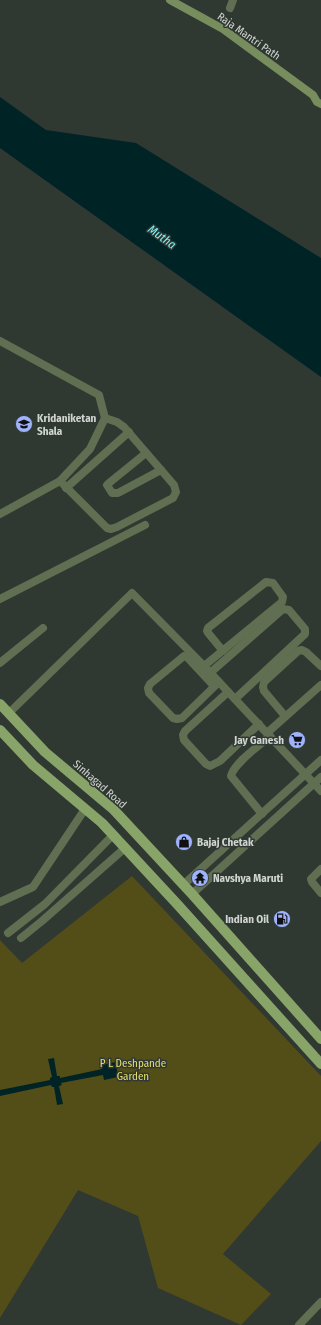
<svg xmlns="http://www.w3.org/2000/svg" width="321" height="1325" viewBox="0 0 321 1325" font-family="'Fira Sans Condensed',sans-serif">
<rect width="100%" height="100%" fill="#303832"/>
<polygon fill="#534e18" points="132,876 321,1076 321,1141 223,1254 271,1294 241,1325 158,1288 138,1216 78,1190 0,1318 0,940 22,963"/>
<g fill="#002426">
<polygon points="0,97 46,130 136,143 321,258 321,377 0,148"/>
<polygon points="54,1058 57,1076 60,1076 60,1078 102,1069 101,1065 116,1062 118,1077 104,1080 103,1075 61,1083 62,1085 59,1086 63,1104 57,1105 54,1087 52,1087 51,1085 0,1096 0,1090 50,1080 50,1078 52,1077 48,1059"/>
</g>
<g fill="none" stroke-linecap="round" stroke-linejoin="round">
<g stroke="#606e51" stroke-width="8">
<polyline points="230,8 233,0"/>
<polyline points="0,341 99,395 105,418 90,449 60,481 0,514"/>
<polyline points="146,453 109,483 107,485 112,493 118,493 161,470"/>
<polyline points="60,481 107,528 111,529 117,527 173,498 176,492 174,485 124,427 117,422 105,418"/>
<polyline points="66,488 129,432"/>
<polyline points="0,599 145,525"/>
<polyline points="0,663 43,628"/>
<polyline points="204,666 282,602 283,597 273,583 266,582 208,628 207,631 209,634 223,651"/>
<polyline points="210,673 283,609 289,610 305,629 305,634 235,699"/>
<polyline points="214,686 187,657 184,656 150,684 148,688 149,693 173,718 177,719 182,718 219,682"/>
<polyline points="228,692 185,731 183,735 184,740 206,764 210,766 220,761 259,724"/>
<polyline points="9,713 132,593 204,666 321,791"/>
<polyline points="285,716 264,691 263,687 264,682 298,651 302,650 306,652 321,666"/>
<polyline points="267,733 321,685"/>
<path d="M262,814L231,776C234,763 260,745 270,736"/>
<polyline points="321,869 311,879 312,882 321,893"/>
<polyline points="183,885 321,760"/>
<polyline points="192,894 321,777"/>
<polyline points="0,902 33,887 85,809"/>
<polyline points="8,933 45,904 113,835"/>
<polyline points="21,938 42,921 125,848"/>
<polyline points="299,1325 321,1302"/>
</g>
<polyline stroke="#778d5e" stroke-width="8" points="170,0 223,29 313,95 317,102 321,104"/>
<g stroke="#88a468" stroke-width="10">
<polyline points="0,704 45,752 114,810 192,894 321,1039"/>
<polyline points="0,730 33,765 102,823 178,905 321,1064"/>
</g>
</g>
<defs>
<g id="school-disc" transform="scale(0.9)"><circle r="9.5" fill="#9fb3fd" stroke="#303832"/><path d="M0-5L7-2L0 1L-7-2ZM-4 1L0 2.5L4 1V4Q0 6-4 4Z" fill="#111"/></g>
<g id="supermarket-disc" transform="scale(0.9)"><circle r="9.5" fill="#9fb3fd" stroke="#303832"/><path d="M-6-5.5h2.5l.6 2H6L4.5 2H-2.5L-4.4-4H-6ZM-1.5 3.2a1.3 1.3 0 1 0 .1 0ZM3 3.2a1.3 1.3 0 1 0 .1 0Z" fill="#111"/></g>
<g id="shop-disc" transform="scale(0.9)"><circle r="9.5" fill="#9fb3fd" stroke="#303832"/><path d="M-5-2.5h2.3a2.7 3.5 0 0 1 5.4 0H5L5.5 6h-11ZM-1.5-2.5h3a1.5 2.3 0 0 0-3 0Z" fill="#111"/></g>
<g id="temple-disc" transform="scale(0.9)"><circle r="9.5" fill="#9fb3fd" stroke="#303832"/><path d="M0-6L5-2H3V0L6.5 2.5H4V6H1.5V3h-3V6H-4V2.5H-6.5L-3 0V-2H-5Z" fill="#111"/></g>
<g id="fuel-disc" transform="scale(0.9)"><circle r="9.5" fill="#9fb3fd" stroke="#303832"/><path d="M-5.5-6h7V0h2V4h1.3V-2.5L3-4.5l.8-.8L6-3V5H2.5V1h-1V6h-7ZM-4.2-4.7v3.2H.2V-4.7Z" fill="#111"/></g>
</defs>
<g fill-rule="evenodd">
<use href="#school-disc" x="24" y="424"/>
<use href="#supermarket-disc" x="297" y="740"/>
<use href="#shop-disc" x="184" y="842"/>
<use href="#temple-disc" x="200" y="878"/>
<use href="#fuel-disc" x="282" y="919"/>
</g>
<g text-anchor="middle" stroke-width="3" stroke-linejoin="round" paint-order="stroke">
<g font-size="11" fill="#d0d5d1" stroke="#303832">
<text transform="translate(249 36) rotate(35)" y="4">Raja Mantri Path</text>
<text transform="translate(100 784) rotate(41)" y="4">Sinhagad Road</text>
</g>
<g font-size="11" font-weight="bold" fill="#d0d5d1" stroke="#303832" text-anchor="start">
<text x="37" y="422">Kridaniketan<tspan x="37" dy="13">Shala</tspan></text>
<text x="284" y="744" text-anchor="end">Jay Ganesh</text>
<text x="197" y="846">Bajaj Chetak</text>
<text x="213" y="882">Navshya Maruti</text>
<text x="269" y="923" text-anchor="end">Indian Oil</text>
</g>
<g font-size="11" fill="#e7de6d" stroke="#303832">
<text x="133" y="1067">P L Deshpande<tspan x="133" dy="13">Garden</tspan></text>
</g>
<g font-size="12" font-style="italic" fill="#7df5fb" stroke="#303832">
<text transform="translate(162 237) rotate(36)" y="4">Mutha</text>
</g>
</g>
</svg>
